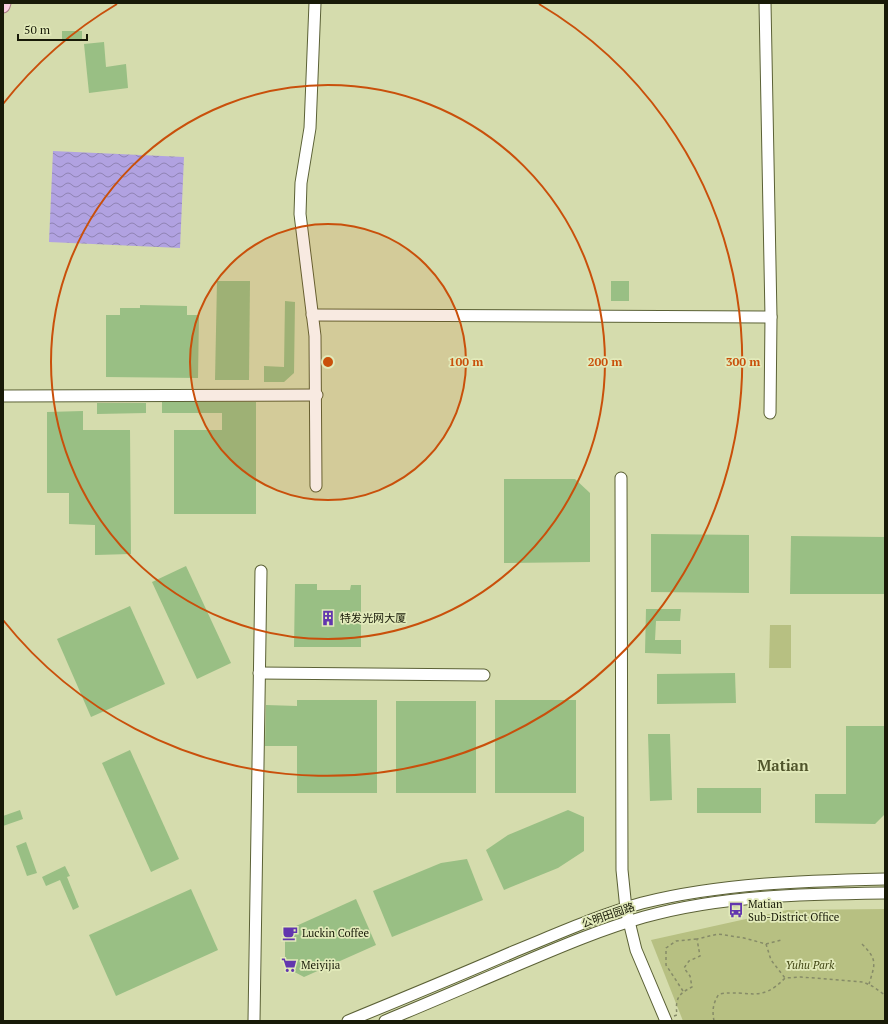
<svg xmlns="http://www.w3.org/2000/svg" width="888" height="1024" viewBox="0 0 888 1024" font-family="'PT Serif','Noto Sans SC',serif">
<defs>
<pattern id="water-waves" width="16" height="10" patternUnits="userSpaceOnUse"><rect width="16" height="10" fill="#b1a2e1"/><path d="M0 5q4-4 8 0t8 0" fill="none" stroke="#8f83b4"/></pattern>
</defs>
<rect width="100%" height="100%" fill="#d5dcad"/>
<g fill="#b7c082">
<polygon points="770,625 791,625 791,668 769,668"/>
<polygon points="885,909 885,1021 683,1021 651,940 787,910"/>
</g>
<polygon fill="url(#water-waves)" points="53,151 184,157 180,248 49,242"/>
<g fill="#99bf84">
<polygon points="62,31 82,31 82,40 62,39"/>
<polygon points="104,42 106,67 126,64 128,88 89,93 84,44"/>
<polygon points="217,281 250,281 249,380 215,380"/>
<rect x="611" y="281" width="18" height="20"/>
<polygon points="285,301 295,302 294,373 284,382 264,382 264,366 284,367"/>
<polygon points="140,305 187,306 187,315 199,315 198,378 106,377 106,315 120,315 120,308 140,308"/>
<polygon points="162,402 256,402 256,514 174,514 174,430 222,430 222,413 162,413"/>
<polygon points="97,403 146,403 146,413 97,414"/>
<polygon points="83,411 83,430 130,430 131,554 95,555 95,525 69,524 69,493 47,493 47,412"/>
<polygon points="504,479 575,479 590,493 590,562 504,563"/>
<polygon points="651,534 749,535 749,593 651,592"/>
<polygon points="791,536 885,537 885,594 790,594"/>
<polygon points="186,566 231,663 197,679 152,582"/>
<polygon points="295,584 317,584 317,590 350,590 351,585 361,585 361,647 294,647"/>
<polygon points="130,606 165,684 91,717 57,639"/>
<polygon points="646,609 681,609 680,621 656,621 655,640 681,640 681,654 645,653"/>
<polygon points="735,673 736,703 657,704 657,674"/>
<polygon points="297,700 377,700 377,793 297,793 297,746 265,746 266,705 297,706"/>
<rect x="495" y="700" width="81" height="93"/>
<rect x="396" y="701" width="80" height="92"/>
<polygon points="846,726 885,726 885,814 875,824 815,823 815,794 846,794"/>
<polygon points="648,734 670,734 672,800 650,801"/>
<polygon points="130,750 179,859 151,872 102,763"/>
<rect x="697" y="788" width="64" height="25"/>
<polygon points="20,810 23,819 3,826 3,816"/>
<polygon points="568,810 584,817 584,851 558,868 504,890 486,850 508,835"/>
<polygon points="26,842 37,873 27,876 16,846"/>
<polygon points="467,859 483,900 392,937 373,891 441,863"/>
<polygon points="65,866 70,876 67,877 79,907 73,910 60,880 46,886 42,877"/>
<polygon points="191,889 218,950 116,996 89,935"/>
<polygon points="356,899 376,945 304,977 285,967 285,931"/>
</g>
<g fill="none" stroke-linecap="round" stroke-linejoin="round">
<g stroke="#5b6136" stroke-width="13">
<g id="minor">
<polyline points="315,3 310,128 301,183 300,214 315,336 316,486"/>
<polyline points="765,3 771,317 770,413"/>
<polyline points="312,315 771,317"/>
<polyline points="3,396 317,395"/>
<polyline points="621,478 622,870 626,909 636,950 666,1021"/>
<polyline points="259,673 484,675"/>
<polyline points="254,1021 261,571"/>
<path d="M348,1021C404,998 460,975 515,951C557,934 599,915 642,903C722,883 803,881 885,879"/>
<path d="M385,1021C431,1002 477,982 522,963C562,946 602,929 644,917C722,895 805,894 885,893"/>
</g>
</g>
<g stroke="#a97c87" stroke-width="15">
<polyline id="major" points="3,6 4,3"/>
</g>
<g stroke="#868b68" stroke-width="1.5" stroke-dasharray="3 3" stroke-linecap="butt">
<polyline points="766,944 771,960 785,978"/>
<path d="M862,944C878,960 875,964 869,984"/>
<polyline points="683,991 666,965 666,948 676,941 697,939"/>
<path d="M674,1016L677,1015C675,999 678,994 692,987L690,976L684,968L689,961L700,956L697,939L718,934L744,938L766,944L781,940"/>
<path d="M714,1021C712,1010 713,1003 719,994C749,989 760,1004 785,978L801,977L863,982L872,986L885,995"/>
</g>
<use href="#minor" stroke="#fff" stroke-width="11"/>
<use href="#major" stroke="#fad0e0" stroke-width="13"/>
</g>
<circle cx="328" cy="362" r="138" fill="#c9500b" fill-opacity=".12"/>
<g fill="none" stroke="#c9500b" stroke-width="2">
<circle cx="328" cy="362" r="138"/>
<circle cx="328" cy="362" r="277"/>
<path d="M3 104A415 415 0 0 1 117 4M539 4A415 415 0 1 1 3 620"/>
</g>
<defs>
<g id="building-bare" transform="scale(1.2)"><path d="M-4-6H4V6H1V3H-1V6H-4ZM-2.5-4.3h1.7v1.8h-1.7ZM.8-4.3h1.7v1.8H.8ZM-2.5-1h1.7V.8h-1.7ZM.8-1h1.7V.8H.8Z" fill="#6236ae" stroke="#e2eaba" stroke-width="2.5" paint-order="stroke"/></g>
<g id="bus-bare" transform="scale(1.2)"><path d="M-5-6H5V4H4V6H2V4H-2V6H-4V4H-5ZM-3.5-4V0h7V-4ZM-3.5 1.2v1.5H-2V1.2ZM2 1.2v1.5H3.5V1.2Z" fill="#6236ae" stroke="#e2eaba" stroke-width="2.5" paint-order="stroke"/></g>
<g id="cafe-bare" transform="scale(1.2)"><path d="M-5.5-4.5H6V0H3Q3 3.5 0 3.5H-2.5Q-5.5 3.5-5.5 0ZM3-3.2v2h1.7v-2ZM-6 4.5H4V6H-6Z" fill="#6236ae" stroke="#e2eaba" stroke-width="2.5" paint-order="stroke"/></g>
<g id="supermarket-bare" transform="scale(1.2)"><path d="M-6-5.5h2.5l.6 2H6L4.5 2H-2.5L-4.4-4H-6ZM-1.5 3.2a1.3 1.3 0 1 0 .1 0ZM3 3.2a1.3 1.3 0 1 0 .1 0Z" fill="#6236ae" stroke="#e2eaba" stroke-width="2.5" paint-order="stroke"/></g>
</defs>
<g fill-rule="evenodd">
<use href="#building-bare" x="328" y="618"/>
<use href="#bus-bare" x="736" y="910"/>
<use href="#cafe-bare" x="290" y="933"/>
<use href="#supermarket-bare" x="289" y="965"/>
</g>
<g text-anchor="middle" stroke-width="3.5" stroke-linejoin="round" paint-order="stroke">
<g font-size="11" fill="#181a08" stroke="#e2eaba" text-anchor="start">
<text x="340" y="622">特发光网大厦</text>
<text x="748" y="908">Matian<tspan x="748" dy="13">Sub-District Office</tspan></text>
<text x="302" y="937">Luckin Coffee</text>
<text x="301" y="969">Meiyijia</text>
</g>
<g font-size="11" fill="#181a08" stroke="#e2eaba">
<text transform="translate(608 915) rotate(-19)" y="4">公明田园路</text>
</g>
<g font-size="11" font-style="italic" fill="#404512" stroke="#e2eaba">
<text x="810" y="969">Yuhu Park</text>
</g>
<g font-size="15" font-weight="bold" fill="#50552b" stroke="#e2eaba">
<text x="783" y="771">Matian</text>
</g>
</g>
<circle cx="328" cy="362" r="6" fill="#c9500b" stroke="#e2eaba" stroke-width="2"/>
<g font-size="12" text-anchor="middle" font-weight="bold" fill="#c9500b" stroke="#e2eaba" stroke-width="3.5" stroke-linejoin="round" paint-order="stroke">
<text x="466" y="366">100 m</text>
<text x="605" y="366">200 m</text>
<text x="743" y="366">300 m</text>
</g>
<rect width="888" height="1024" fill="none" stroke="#181a08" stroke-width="8"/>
<path d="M18 34v6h69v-6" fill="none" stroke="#181a08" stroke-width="2"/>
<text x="24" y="34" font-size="12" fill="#181a08" stroke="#e2eaba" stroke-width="3" paint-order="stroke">50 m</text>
</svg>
